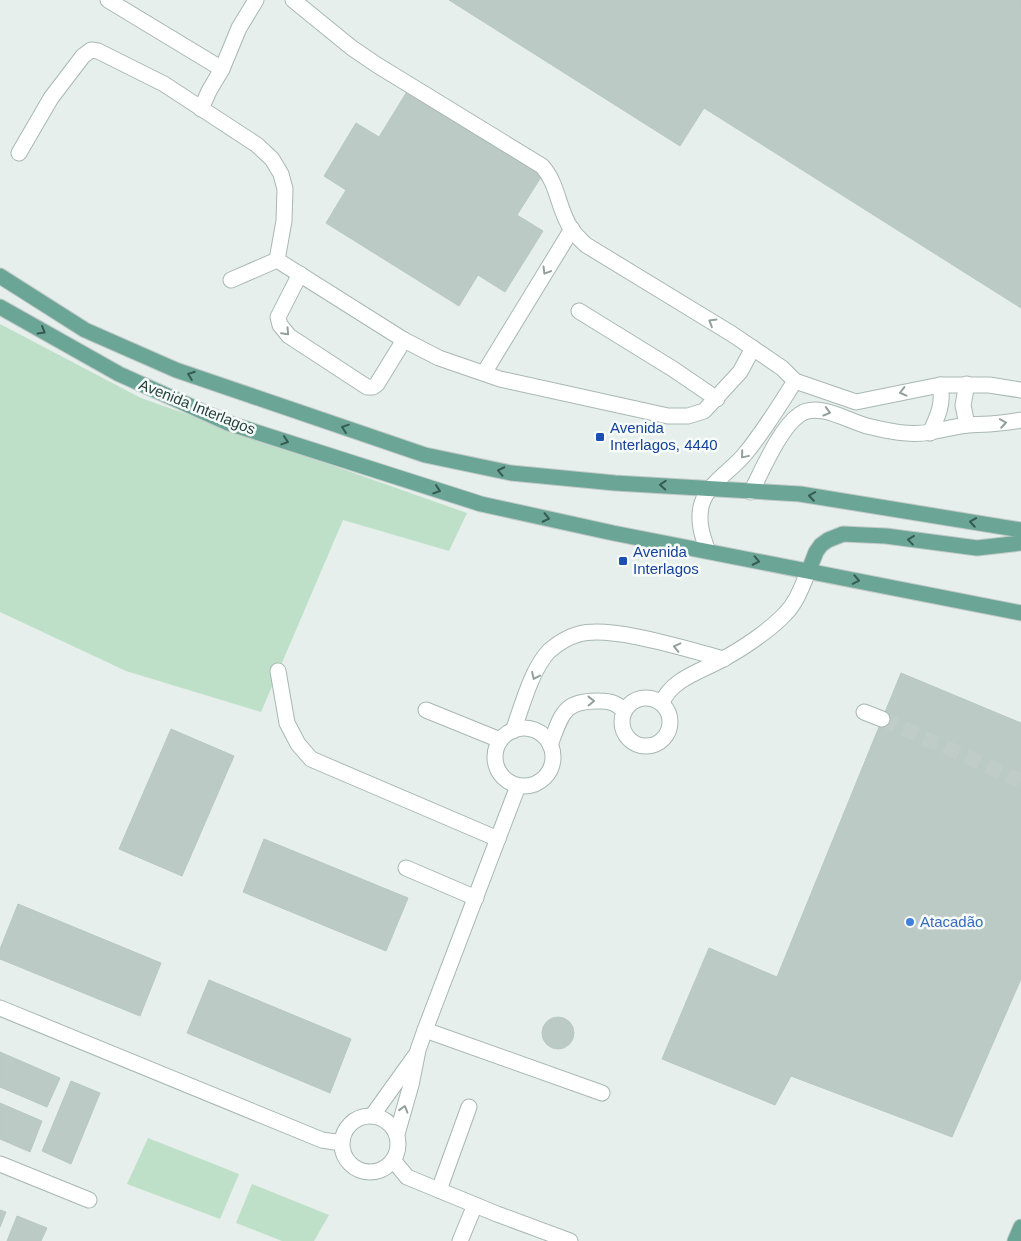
<svg xmlns="http://www.w3.org/2000/svg" width="1021" height="1241" viewBox="0 0 1021 1241" font-family="Arial,sans-serif">
<rect width="100%" height="100%" fill="#e6efeb"/>
<g fill="#bfe0c8">
<polygon points="0,324 141,398 467,513 449,551 343,520 261,712 126,671 0,612"/>
<polygon points="148,1138 239,1174 220,1219 127,1184"/>
<polygon points="252,1184 329,1215 314,1241 282,1241 236,1223"/>
</g>
<g fill="#bbcac4" stroke="#b8c9c2">
<polygon points="449,0 1021,0 1021,308 704,108 680,146"/>
<polygon points="408,90 543,174 517,215 543,231 505,292 478,275 459,306 326,223 346,190 324,176 356,123 379,137"/>
<polygon points="901,673 1021,723 1021,979 952,1137 791,1076 775,1105 662,1059 709,948 777,977"/>
<polygon points="171,729 234,756 182,876 119,849"/>
<polygon points="264,839 408,898 386,951 243,892"/>
<polygon points="18,904 161,963 140,1016 0,959 0,949"/>
<polygon points="209,980 351,1039 330,1093 187,1033"/>
<circle cx="558" cy="1033" r="16"/>
<polygon points="0,1052 60,1078 47,1107 0,1087"/>
<polygon points="71,1081 100,1093 71,1164 42,1151"/>
<polygon points="0,1103 42,1121 30,1152 0,1139"/>
<polygon points="0,1210 6,1212 0,1227"/>
<polygon points="17,1216 47,1228 41,1241 7,1241"/>
</g>
<g fill="none" stroke-linecap="round" stroke-linejoin="round">
<polyline stroke="#bfccc8" stroke-width="15" stroke-dasharray="15 8" stroke-linecap="butt" points="882,719 1021,781"/>
<g stroke="#a8b8b2" stroke-width="17">
<g id="minor">
<polyline points="108,0 222,69"/>
<path d="M293,0L352,48L377,65L542,166C559,185 558,211 572,230C576,236 581,240 586,245L732,334L782,368L795,381"/>
<polyline points="201,109 209,91 222,69 239,28 256,0"/>
<polyline points="19,153 51,98 83,56 91,50 98,51 164,84 257,145 272,159 281,174 285,189 284,221 277,260"/>
<polyline points="300,274 278,317 280,325 289,336 367,387 373,387 377,384 404,340"/>
<polyline points="231,280 277,260 404,340 439,358 500,379 668,416 688,416 704,411 740,372 753,348"/>
<polyline points="579,311 673,369 717,399"/>
<polyline points="484,373 572,229"/>
<polyline points="967,425 963,405 967,384"/>
<path d="M930,433C938,416 944,403 940,385"/>
<path d="M751,492C762,471 780,428 799,415C817,401 848,421 867,426C888,431 909,436 931,432C943,430 956,426 968,425C987,424 1002,424 1021,420"/>
<path d="M708,551C702,536 697,520 702,503C709,483 732,470 745,454C764,431 779,406 795,381L856,402L940,385H989L1021,390"/>
<polyline points="278,671 287,723 298,744 311,759 498,839"/>
<circle cx="646" cy="722" r="24"/>
<path d="M662,703C671,679 702,671 723,659C742,649 770,630 785,614C797,602 802,586 809,570"/>
<polyline points="426,710 500,740"/>
<polyline points="864,712 882,719"/>
<circle cx="524" cy="757" r="29"/>
<path d="M513,731C522,707 531,670 549,651C557,644 568,637 579,634C612,625 689,650 724,659"/>
<path d="M550,745C562,714 563,700 600,701C610,701 617,703 624,711"/>
<polyline points="406,868 476,898"/>
<polyline points="0,1008 322,1140 335,1142 342,1140"/>
<polyline points="425,1030 602,1093"/>
<circle cx="370" cy="1144" r="28"/>
<polyline points="372,1116 415,1056"/>
<polyline points="397,1134 411,1085 418,1050 425,1030 518,786"/>
<polyline points="393,1160 407,1177 497,1214 570,1241"/>
<polyline points="0,1164 89,1200"/>
<polyline points="439,1190 469,1107"/>
<polyline points="460,1241 475,1205"/>
</g>
</g>
<g stroke="#c2cac8" stroke-width="17">
<g id="major">
<polyline points="0,276 85,330 176,370 425,455 511,473 615,483 800,494 1021,530"/>
<polyline points="0,307 119,374 228,423 481,504 613,533 1021,613"/>
<polyline points="809,570 816,552 821,545 828,540 843,534 886,536 977,548 1021,543"/>
<polyline points="1015,1241 1021,1227"/>
</g>
</g>
<use href="#minor" stroke="#fff" stroke-width="15"/>
<use href="#major" stroke="#6aa596" stroke-width="15"/>
</g>
<defs><path id="oneway-chevron" d="M-2-3.5L2.5 0L-2 3.5" fill="none" stroke-width="1.6" stroke-linecap="round" stroke-linejoin="round" transform="scale(1.25)"/></defs>
<g stroke="#92a09c">
<use href="#oneway-chevron" transform="translate(546 271) rotate(121)"/>
<use href="#oneway-chevron" transform="translate(712 322) rotate(-149)"/>
<use href="#oneway-chevron" transform="translate(286 332) rotate(47)"/>
<use href="#oneway-chevron" transform="translate(903 392) rotate(166)"/>
<use href="#oneway-chevron" transform="translate(827 412) rotate(16)"/>
<use href="#oneway-chevron" transform="translate(1003 423) rotate(-9)"/>
<use href="#oneway-chevron" transform="translate(744 455) rotate(130)"/>
<use href="#oneway-chevron" transform="translate(677 647) rotate(-167)"/>
<use href="#oneway-chevron" transform="translate(535 676) rotate(115)"/>
<use href="#oneway-chevron" transform="translate(591 701) rotate(-1)"/>
<use href="#oneway-chevron" transform="translate(404 1109) rotate(-73)"/>
</g>
<g stroke="#365b51">
<use href="#oneway-chevron" transform="translate(42 331) rotate(30)"/>
<use href="#oneway-chevron" transform="translate(191 375) rotate(-160)"/>
<use href="#oneway-chevron" transform="translate(345 428) rotate(-161)"/>
<use href="#oneway-chevron" transform="translate(285 441) rotate(18)"/>
<use href="#oneway-chevron" transform="translate(501 471) rotate(-168)"/>
<use href="#oneway-chevron" transform="translate(663 485) rotate(-177)"/>
<use href="#oneway-chevron" transform="translate(437 490) rotate(18)"/>
<use href="#oneway-chevron" transform="translate(812 496) rotate(-171)"/>
<use href="#oneway-chevron" transform="translate(546 518) rotate(12)"/>
<use href="#oneway-chevron" transform="translate(973 522) rotate(-171)"/>
<use href="#oneway-chevron" transform="translate(911 540) rotate(-173)"/>
<use href="#oneway-chevron" transform="translate(756 561) rotate(12)"/>
<use href="#oneway-chevron" transform="translate(856 580) rotate(11)"/>
</g>
<g fill="#1a4fb4" stroke="#f7fbf9" stroke-width="2">
<rect x="595" y="432" width="10" height="10" rx="2.5"/>
<rect x="618" y="556" width="10" height="10" rx="2.5"/>
</g>
<circle fill="#3f7fe0" stroke="#f7fbf9" stroke-width="2" cx="910" cy="922" r="5"/>
<g text-anchor="middle" stroke-width="5" stroke-linejoin="round" paint-order="stroke">
<g font-size="15" fill="#24423a" stroke="#f7fbf9">
<text transform="translate(197 407) rotate(22)" y="5">Avenida Interlagos</text>
</g>
<g font-size="15" fill="#164399" stroke="#f7fbf9" text-anchor="start">
<text x="610" y="433">Avenida<tspan x="610" dy="17">Interlagos, 4440</tspan></text>
<text x="633" y="557">Avenida<tspan x="633" dy="17">Interlagos</tspan></text>
</g>
<g font-size="15" fill="#366cbe" stroke="#f7fbf9" text-anchor="start">
<text x="920" y="927">Atacadão</text>
</g>
</g>
</svg>
